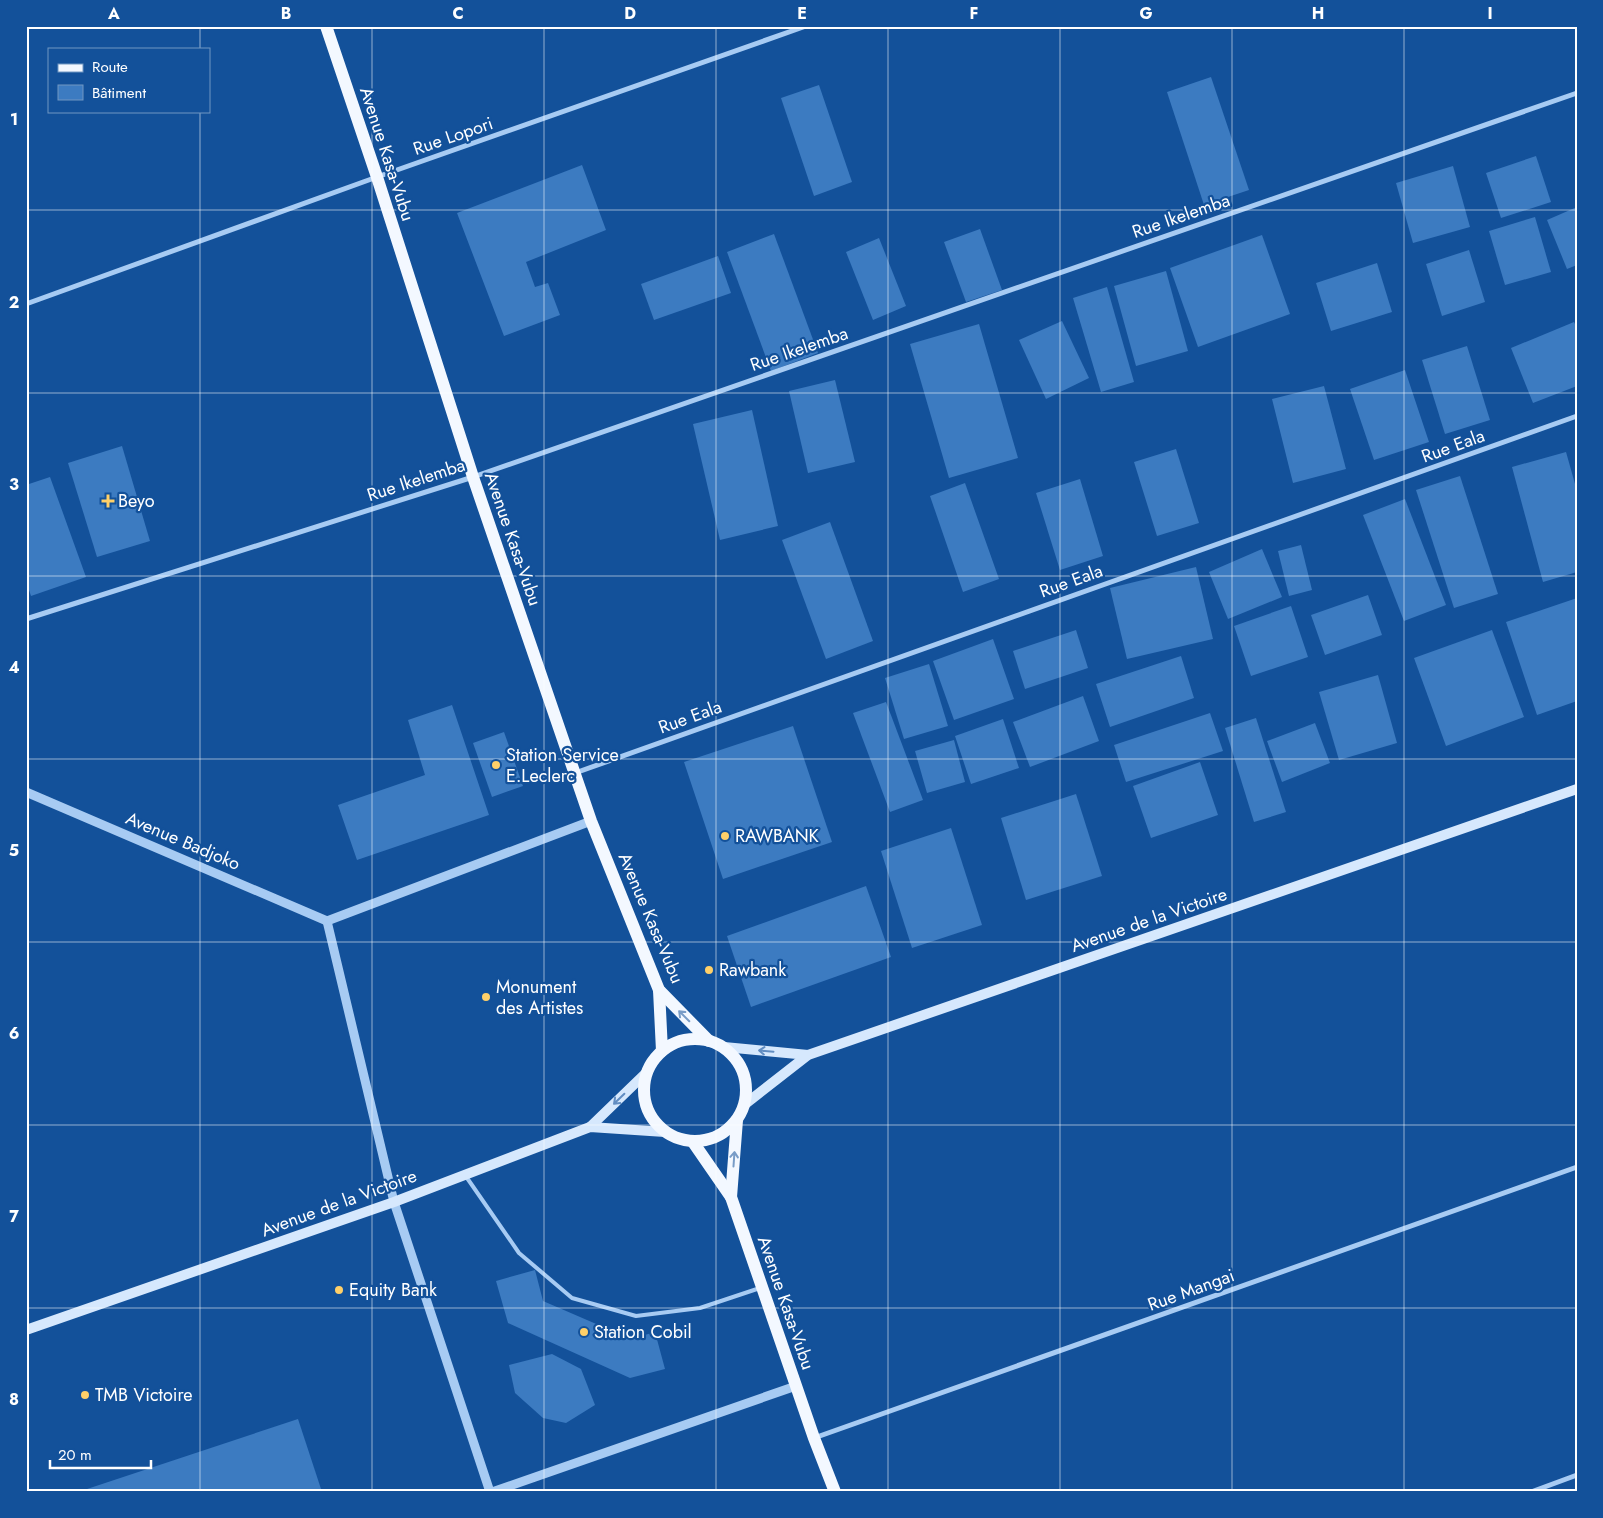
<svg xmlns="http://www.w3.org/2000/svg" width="1603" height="1518" viewBox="0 0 1603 1518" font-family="Jost,sans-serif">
<rect width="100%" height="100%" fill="#13519a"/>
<g fill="#3c7bc1">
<polygon points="1211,77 1249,190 1204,205 1167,92"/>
<polygon points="819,85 852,182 814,196 781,98"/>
<polygon points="1536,156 1551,202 1501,218 1486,173"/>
<polygon points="582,165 606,230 526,262 535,287 548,283 560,315 504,336 457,213"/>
<polygon points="1453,166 1470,227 1413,243 1396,183"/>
<polygon points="1577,207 1577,265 1567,269 1547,220"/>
<polygon points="1535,217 1551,272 1505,285 1489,231"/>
<polygon points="980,229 1002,290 966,302 944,242"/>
<polygon points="774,234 818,353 771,371 727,252"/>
<polygon points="1262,235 1290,314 1198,347 1170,268"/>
<polygon points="879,238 906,306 873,320 846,252"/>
<polygon points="1469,250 1485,302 1442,316 1426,264"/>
<polygon points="718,256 731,293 654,320 641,284"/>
<polygon points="1377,263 1392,312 1331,331 1316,283"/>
<polygon points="1166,271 1188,351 1136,366 1114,286"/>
<polygon points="1107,287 1134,382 1101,392 1073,298"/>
<polygon points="1062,321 1089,378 1046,399 1019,340"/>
<polygon points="1574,322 1577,328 1577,386 1533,403 1511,348"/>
<polygon points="979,324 1018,458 949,478 910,344"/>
<polygon points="1467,346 1490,420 1445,434 1422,360"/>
<polygon points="1405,370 1429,442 1374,460 1350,389"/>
<polygon points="835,380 855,462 808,473 789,391"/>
<polygon points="1324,386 1346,469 1293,483 1272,399"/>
<polygon points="752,410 778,526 720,540 693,424"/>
<polygon points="122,446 150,541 97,557 68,463"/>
<polygon points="1176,449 1199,523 1157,536 1134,462"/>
<polygon points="1566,452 1577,491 1577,572 1543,582 1512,467"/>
<polygon points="1460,476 1498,594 1454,608 1416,490"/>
<polygon points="50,477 86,577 31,596 26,581 26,485"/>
<polygon points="1080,479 1103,556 1060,570 1036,493"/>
<polygon points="965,483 999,579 963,592 930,496"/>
<polygon points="1405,499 1446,605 1404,621 1363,515"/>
<polygon points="830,522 873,641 826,659 782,540"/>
<polygon points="1301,545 1312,590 1289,596 1278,551"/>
<polygon points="1262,549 1282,597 1228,619 1209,572"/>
<polygon points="1196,567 1213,639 1127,659 1110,588"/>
<polygon points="1368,595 1382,635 1325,655 1311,615"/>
<polygon points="1577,598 1577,701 1537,715 1506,622"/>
<polygon points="1291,606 1308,657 1251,676 1234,626"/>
<polygon points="1076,630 1088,668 1025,689 1013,651"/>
<polygon points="1492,630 1524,717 1446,746 1414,658"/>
<polygon points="993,639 1014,699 954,720 933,661"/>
<polygon points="1181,656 1194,698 1110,727 1096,684"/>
<polygon points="929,664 948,726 904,739 885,678"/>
<polygon points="1378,675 1397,743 1339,760 1319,692"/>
<polygon points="1083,696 1099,741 1030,767 1013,722"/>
<polygon points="886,702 923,800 890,812 853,713"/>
<polygon points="452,705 489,815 357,860 338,805 425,775 408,720"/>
<polygon points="1210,713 1223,751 1126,782 1114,745"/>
<polygon points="1256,718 1286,812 1254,822 1225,728"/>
<polygon points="1003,719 1019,768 971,784 955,736"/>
<polygon points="1315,723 1330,763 1282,782 1267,741"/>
<polygon points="793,726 832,842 723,879 684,762"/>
<polygon points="504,732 523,786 492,797 473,743"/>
<polygon points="954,740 965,782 927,793 915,751"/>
<polygon points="1200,762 1218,815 1151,838 1133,786"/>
<polygon points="1076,794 1102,876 1026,900 1001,818"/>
<polygon points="951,828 982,925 912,948 881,851"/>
<polygon points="866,886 891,957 751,1007 727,936"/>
<polygon points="535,1270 543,1301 631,1339 655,1332 665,1369 630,1378 508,1323 496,1281"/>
<polygon points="552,1354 581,1369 595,1405 566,1423 543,1418 515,1393 509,1365"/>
<polygon points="298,1419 322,1492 81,1492 81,1491"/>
</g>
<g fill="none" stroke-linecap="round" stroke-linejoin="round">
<polyline stroke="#a7cbf3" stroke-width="4" points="465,1175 519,1253 572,1298 636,1316 700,1308 760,1288"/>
<g stroke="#a7cbf3" stroke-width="5">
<polyline points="26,304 377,177 806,26"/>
<polyline points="26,619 473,477 1577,93"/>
<polyline points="575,773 1577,416"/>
<polyline points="814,1438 1577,1167"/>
<polyline points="1531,1492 1577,1475"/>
</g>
<g stroke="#a7cbf3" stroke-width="9">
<polyline points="26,792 327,921"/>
<polyline points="327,921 394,1202 490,1492"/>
<polyline points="327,921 591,821"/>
<polyline points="492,1492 796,1386"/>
</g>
<g stroke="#d6e8fd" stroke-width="10">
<polyline points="724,1047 808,1055"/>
<polyline points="744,1105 808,1055 1577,789"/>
<polyline points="590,1127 648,1071"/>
<polyline points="26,1330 394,1202 590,1127 665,1132"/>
</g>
<g stroke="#f3f8ff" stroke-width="12">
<polyline points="326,26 377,177 473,477 591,821 659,990 709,1041"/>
<polyline points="659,990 662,1051"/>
<circle cx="695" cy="1090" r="51"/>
<polyline points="737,1120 731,1197 814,1438 835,1492"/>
<polyline points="693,1142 731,1197"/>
</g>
</g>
<defs><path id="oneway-shaft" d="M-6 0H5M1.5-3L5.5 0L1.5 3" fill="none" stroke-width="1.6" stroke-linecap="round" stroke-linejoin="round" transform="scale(1.25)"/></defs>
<g stroke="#789cc7">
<use href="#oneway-shaft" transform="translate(684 1016) rotate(-135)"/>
<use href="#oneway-shaft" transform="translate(734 1159) rotate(-86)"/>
</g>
<g stroke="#618dc2">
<use href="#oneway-shaft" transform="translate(766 1051) rotate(-175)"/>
<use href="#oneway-shaft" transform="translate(619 1099) rotate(136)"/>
</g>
<path fill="none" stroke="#fff" stroke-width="1" stroke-opacity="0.55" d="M200,26V49M372,26V1492M544,26V1492M716,26V1492M888,26V1492M1060,26V1492M1232,26V1492M1404,26V1492M200,111V1492M26,210H1577M26,393H1577M26,576H1577M26,759H1577M26,942H1577M26,1125H1577M26,1308H1577"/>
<g fill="#ffd069" stroke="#13519a" stroke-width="2">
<path d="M105.5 493.5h5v5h5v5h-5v5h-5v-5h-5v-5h5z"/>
<circle cx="496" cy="765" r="5"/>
<circle cx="725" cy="836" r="5"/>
<circle cx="709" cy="970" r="5"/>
<circle cx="486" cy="997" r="5"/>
<circle cx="339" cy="1290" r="5"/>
<circle cx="584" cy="1332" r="5"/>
<circle cx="85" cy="1395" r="5"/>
</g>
<g text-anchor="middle" stroke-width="4.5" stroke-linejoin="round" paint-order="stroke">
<g font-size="18" fill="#fff" stroke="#13519a">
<text transform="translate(453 136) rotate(-19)" y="6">Rue Lopori</text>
<text transform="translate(387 154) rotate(72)" y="6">Avenue Kasa-Vubu</text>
<text transform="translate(1181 216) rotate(-19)" y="6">Rue Ikelemba</text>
<text transform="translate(799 349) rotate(-19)" y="6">Rue Ikelemba</text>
<text transform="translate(1453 446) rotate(-20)" y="6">Rue Eala</text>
<text transform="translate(416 480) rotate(-18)" y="6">Rue Ikelemba</text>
<text transform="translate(513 539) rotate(71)" y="6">Avenue Kasa-Vubu</text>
<text transform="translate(1071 581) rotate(-20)" y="6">Rue Eala</text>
<text transform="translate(690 717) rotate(-20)" y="6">Rue Eala</text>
<text transform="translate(183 841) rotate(23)" y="6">Avenue Badjoko</text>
<text transform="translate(651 918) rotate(67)" y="6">Avenue Kasa-Vubu</text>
<text transform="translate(1149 920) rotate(-19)" y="6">Avenue de la Victoire</text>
<text transform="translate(339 1203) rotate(-20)" y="6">Avenue de la Victoire</text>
<text transform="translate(1191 1290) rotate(-20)" y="6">Rue Mangai</text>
<text transform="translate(786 1303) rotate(71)" y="6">Avenue Kasa-Vubu</text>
</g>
<g font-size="18" fill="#fff" stroke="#13519a" text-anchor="start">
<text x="118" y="507">Beyo</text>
<text x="506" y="761">Station Service<tspan x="506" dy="21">E.Leclerc</tspan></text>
<text x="735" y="842">RAWBANK</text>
<text x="719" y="976">Rawbank</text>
<text x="496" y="993">Monument<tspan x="496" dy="21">des Artistes</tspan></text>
<text x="349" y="1296">Equity Bank</text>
<text x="594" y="1338">Station Cobil</text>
<text x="95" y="1401">TMB Victoire</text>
</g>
</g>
<rect width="1603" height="1518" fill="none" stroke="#13519a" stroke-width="55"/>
<rect x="48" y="48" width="162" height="65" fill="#13519a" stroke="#7197c2"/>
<rect x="58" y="64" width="25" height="8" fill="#f3f8ff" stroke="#7197c2"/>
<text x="92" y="72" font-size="15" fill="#ffffff">Route</text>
<rect x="58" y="85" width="25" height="15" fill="#3c7bc1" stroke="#7197c2"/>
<text x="92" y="98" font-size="15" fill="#ffffff">Bâtiment</text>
<path d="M50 1460v8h101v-8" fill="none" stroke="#ffffff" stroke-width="2.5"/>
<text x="58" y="1460" font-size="15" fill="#ffffff" stroke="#13519a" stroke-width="4" paint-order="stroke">20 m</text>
<rect x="28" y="28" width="1548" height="1462" fill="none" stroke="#fff" stroke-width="2"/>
<g font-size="16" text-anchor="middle" font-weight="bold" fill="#fff">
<text x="114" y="19">A</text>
<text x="286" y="19">B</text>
<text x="458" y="19">C</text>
<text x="630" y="19">D</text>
<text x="802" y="19">E</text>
<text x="974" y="19">F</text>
<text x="1146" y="19">G</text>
<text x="1318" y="19">H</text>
<text x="1490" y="19">I</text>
<text x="14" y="125">1</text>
<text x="14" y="308">2</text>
<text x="14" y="490">3</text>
<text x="14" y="673">4</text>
<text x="14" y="856">5</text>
<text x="14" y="1039">6</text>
<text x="14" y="1222">7</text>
<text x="14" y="1405">8</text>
</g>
</svg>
